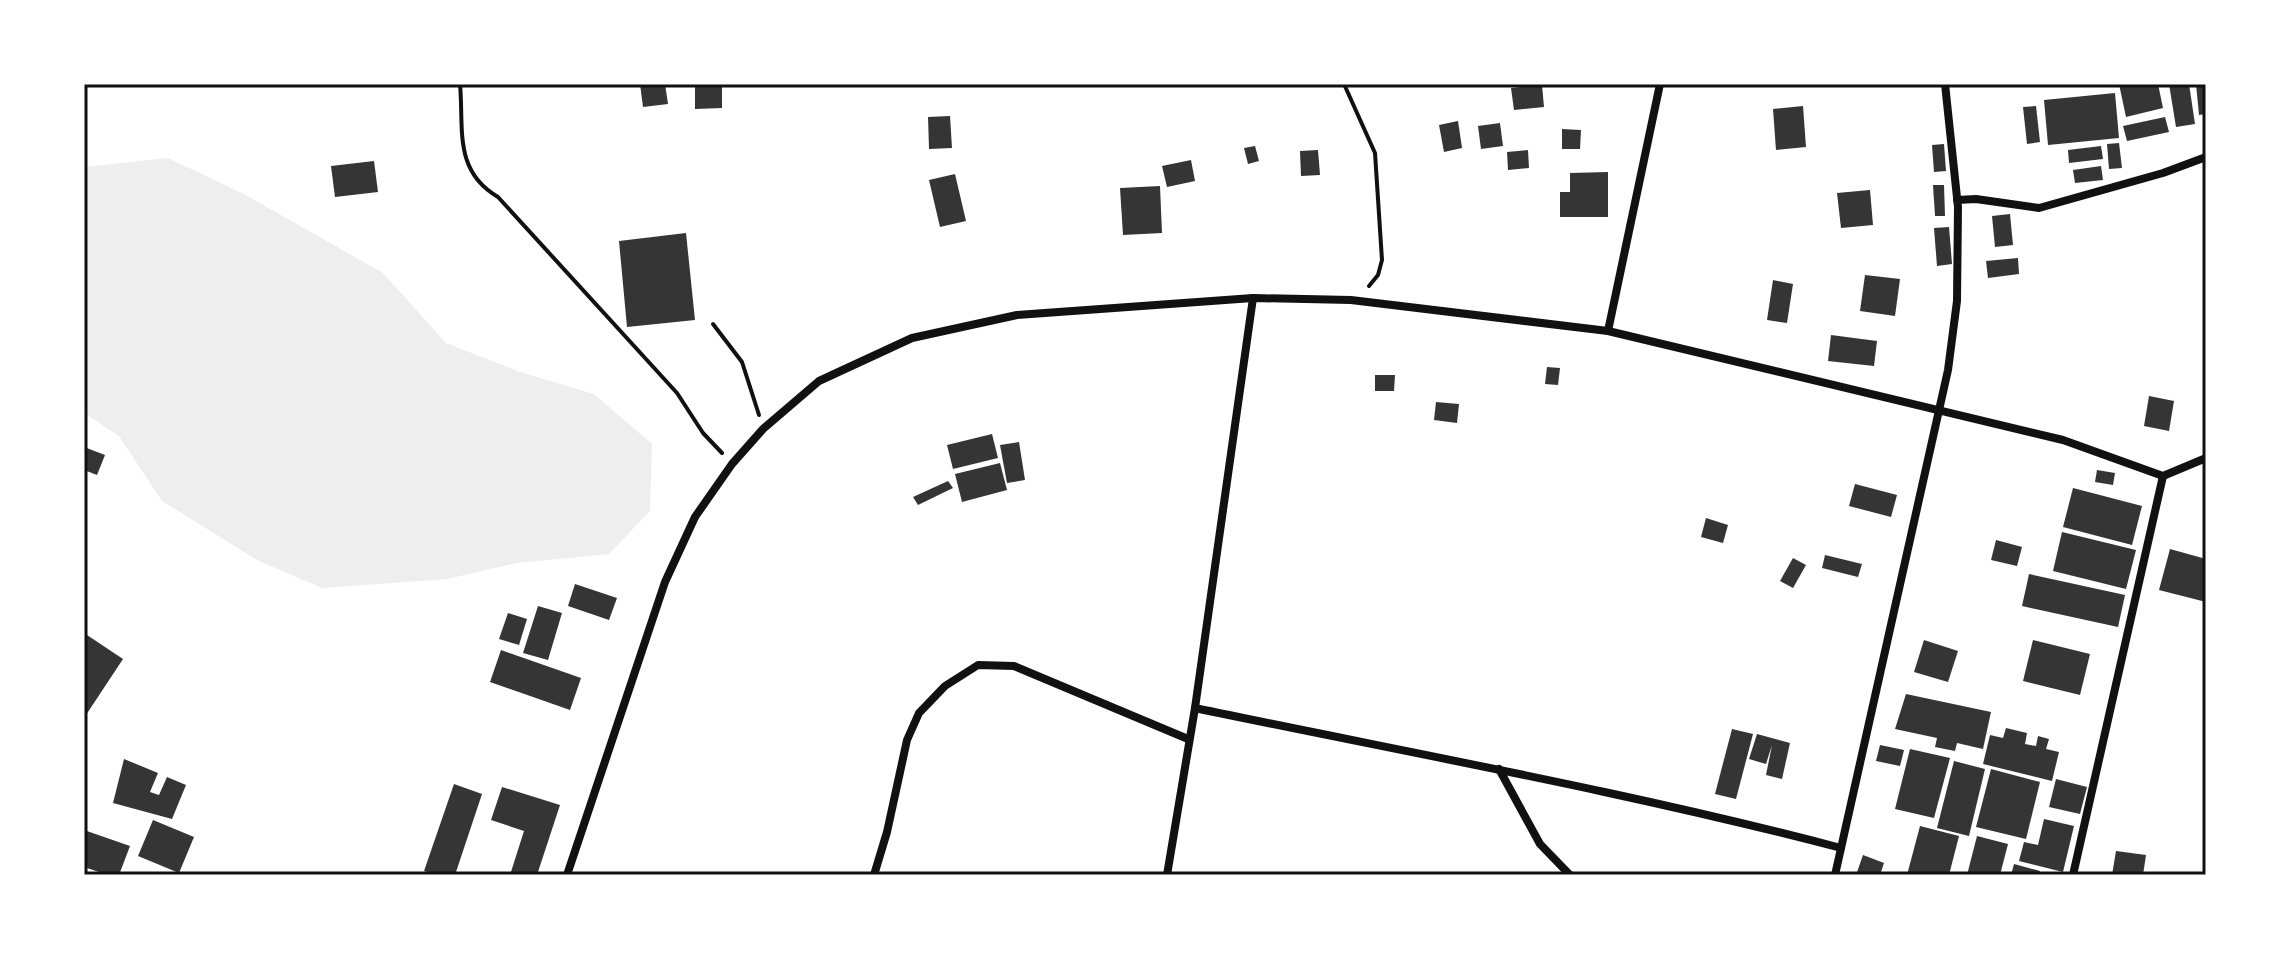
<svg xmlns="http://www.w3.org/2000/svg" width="2290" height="959" viewBox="0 0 2290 959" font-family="Poppins,sans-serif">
<rect width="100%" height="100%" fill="#fff"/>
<polygon fill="#eee" points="168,158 244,194 383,273 446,343 520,372 594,394 652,444 650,511 609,554 517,563 447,579 322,588 259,561 162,501 119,436 84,413 84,167"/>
<g fill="#353535">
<polygon points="640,84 665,84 668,104 643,107"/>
<polygon points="695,84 722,84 722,108 695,109"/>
<polygon points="2119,84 2158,84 2163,108 2126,117"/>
<polygon points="2169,84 2189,84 2195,124 2176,127"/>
<polygon points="2196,84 2206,84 2206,114 2199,115"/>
<polygon points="1542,85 1544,107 1514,110 1511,88"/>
<polygon points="2115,93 2119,138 2048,145 2044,100"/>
<polygon points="1803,106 1806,147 1776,150 1773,109"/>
<polygon points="2036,106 2040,142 2027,144 2023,107"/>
<polygon points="950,116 952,148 929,149 928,117"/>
<polygon points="2165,117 2169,132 2127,141 2123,126"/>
<polygon points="1458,121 1462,148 1444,152 1439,125"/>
<polygon points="1500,123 1503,146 1481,149 1478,126"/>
<polygon points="1562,129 1581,130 1580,149 1562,149"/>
<polygon points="2119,143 2122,168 2109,169 2107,144"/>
<polygon points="1944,144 1946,171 1934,172 1932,145"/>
<polygon points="1255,146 1259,161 1248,164 1244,148"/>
<polygon points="2101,146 2103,159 2069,163 2068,150"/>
<polygon points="1318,150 1320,175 1301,176 1300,151"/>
<polygon points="1528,150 1529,168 1508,170 1507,152"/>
<polygon points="1191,160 1195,181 1167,187 1162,166"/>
<polygon points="374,161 378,192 335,197 331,166"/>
<polygon points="2101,166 2103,180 2075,183 2073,170"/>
<polygon points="1608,172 1608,217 1560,217 1560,192 1570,192 1570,173"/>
<polygon points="955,174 966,221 940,227 929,180"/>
<polygon points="1933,185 1944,185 1945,216 1935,216"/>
<polygon points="1160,186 1162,233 1123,235 1120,188"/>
<polygon points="1870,190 1873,225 1841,228 1837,193"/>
<polygon points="2010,214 2013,245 1995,247 1992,216"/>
<polygon points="1949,227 1952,264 1937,266 1934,228"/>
<polygon points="686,233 695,320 627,327 619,241"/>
<polygon points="2018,258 2019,274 1988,278 1986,261"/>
<polygon points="1865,275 1900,279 1895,316 1860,311"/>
<polygon points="1773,280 1793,284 1787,323 1767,320"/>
<polygon points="1831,335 1877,341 1874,366 1828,361"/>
<polygon points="1547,367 1560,368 1558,385 1545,384"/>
<polygon points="1375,375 1395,375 1394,391 1375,391"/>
<polygon points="2149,396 2174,401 2169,431 2144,426"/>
<polygon points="1436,402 1459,404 1457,423 1434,420"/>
<polygon points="992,434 998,458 953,469 947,445"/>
<polygon points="1019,442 1025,480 1007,483 1000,445"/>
<polygon points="84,447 105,455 97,475 84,470"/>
<polygon points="1000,463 1007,490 962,502 955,474"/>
<polygon points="2097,470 2115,473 2113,485 2095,482"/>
<polygon points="948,481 953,488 918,505 913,497"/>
<polygon points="1855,484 1897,495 1891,517 1849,506"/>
<polygon points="2073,488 2142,506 2132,545 2063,527"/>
<polygon points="1706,518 1728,525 1723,543 1701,537"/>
<polygon points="2062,532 2136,550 2126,589 2053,571"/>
<polygon points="1996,540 2022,547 2017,566 1991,560"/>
<polygon points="2170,549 2206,559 2206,602 2159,590"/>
<polygon points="1825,555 1862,564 1858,577 1822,568"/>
<polygon points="1793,558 1806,565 1793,588 1780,581"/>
<polygon points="2029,574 2125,595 2118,627 2022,606"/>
<polygon points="575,584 617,598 609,620 568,606"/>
<polygon points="538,606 562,613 548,660 523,653"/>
<polygon points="508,613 527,619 519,645 499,639"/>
<polygon points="84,633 123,659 84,718"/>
<polygon points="1924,640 1958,651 1948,682 1914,672"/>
<polygon points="2033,640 2090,654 2080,695 2023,681"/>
<polygon points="501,650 581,678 570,710 490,682"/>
<polygon points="1906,694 1991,712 1983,749 1957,743 1955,751 1935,747 1937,738 1895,729"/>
<polygon points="2006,728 2027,733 2025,744 2036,746 2038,736 2049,739 2046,749 2059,752 2052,781 1983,764 1990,735 2003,738"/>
<polygon points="1732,729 1753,734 1736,799 1715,794"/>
<polygon points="1757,734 1790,743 1782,779 1766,775 1772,745 1766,764 1749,759"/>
<polygon points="1880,745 1904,750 1900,766 1876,761"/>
<polygon points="1910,749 1950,758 1934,818 1895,809"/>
<polygon points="124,759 158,773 150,792 159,795 167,777 186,785 172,819 113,803"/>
<polygon points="1954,761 1985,769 1969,836 1937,828"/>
<polygon points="1991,769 2040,782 2026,839 1976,827"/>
<polygon points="2056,779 2087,787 2080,814 2049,807"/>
<polygon points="454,784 482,794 455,875 437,875 424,871"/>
<polygon points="502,787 560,805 537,875 510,875 524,831 491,820"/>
<polygon points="2044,819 2074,826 2063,872 2019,861 2024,842 2038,845"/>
<polygon points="153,820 194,837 179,873 138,856"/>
<polygon points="1920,826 1959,836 1949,875 1907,875"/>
<polygon points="84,830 130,846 119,875 108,875 84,867"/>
<polygon points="1977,836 2008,844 2000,875 1967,875"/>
<polygon points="2116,851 2146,855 2143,875 2112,875"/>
<polygon points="1863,855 1884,863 1880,875 1856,875"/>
<polygon points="2014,864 2040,871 2039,875 2011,875"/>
</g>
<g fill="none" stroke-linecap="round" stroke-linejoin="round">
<g stroke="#111" stroke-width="4">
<path d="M460,84C464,128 453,171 498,197L677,393L703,433L722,453"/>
<polyline points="1344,84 1375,153 1382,260 1378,275 1369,286"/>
<polyline points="713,324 742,362 759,415"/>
</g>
<g stroke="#111" stroke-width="8">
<polyline points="1957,200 1976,199 2039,208 2163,173 2206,157"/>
<polyline points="1608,331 1660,84"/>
<path d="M1195,708C1410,753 1628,792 1841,848"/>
<polyline points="1499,769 1540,844 1570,875"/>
<polyline points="567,875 665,582 695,517 732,464 763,429 819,381 912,338 1017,315 1253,298"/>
<polyline points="874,875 887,832 907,740 919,713 945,686 978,665 1014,666 1188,739"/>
<polyline points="1167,875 1195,708 1253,298 1351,300 1608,331 2063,440 2163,476 2206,458"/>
<polyline points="1835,875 1948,370 1957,301 1958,207 1945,84"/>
<polyline points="2073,875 2163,476"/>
</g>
</g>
<rect width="2290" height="959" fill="none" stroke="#ffffff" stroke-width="172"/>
<rect x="86" y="86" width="2118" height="787" fill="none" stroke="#111" stroke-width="3"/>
</svg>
